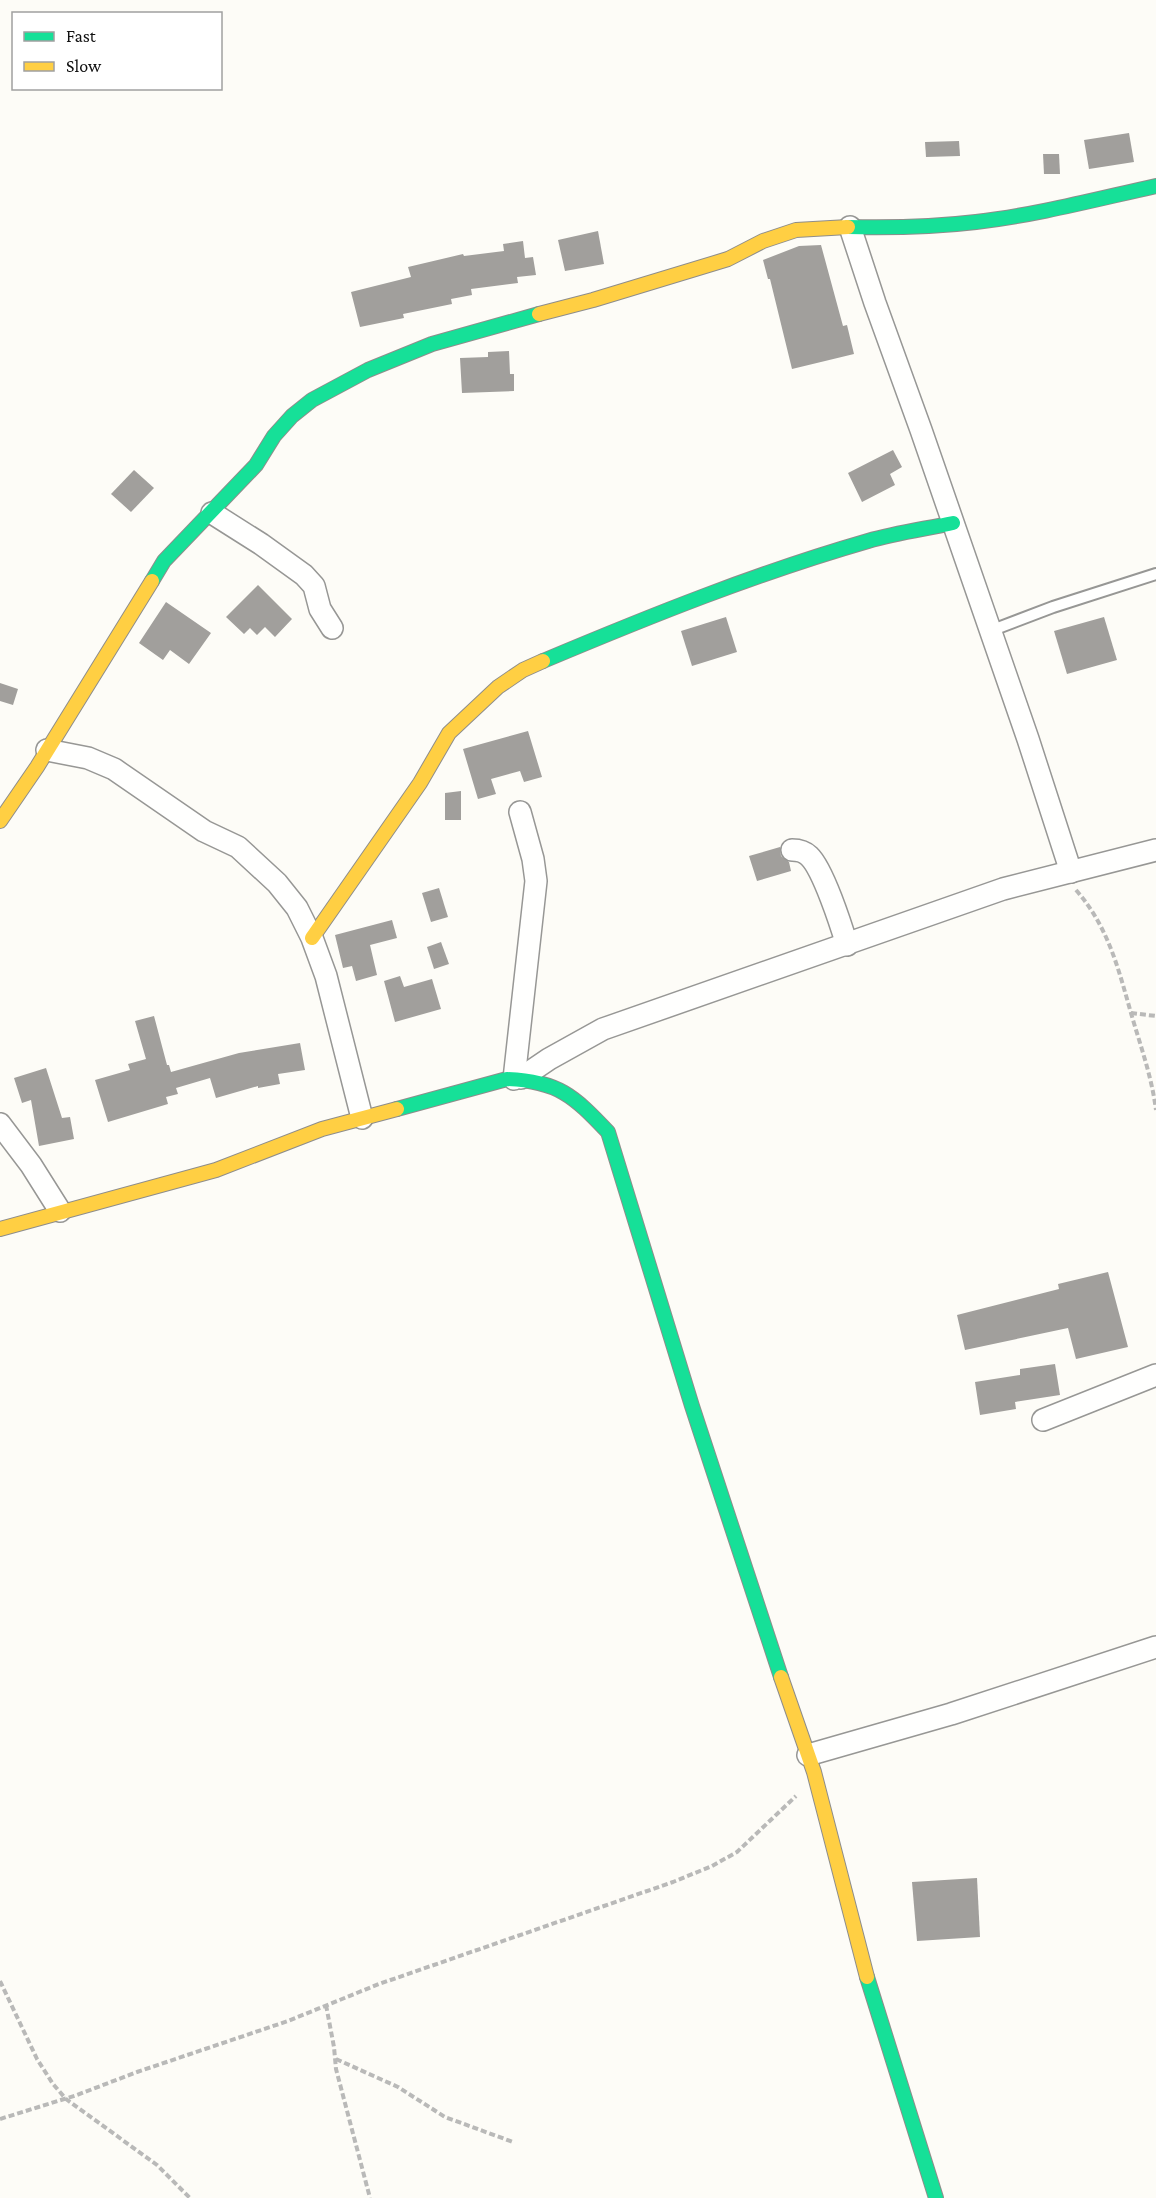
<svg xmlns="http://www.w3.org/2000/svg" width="1156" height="2198" viewBox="0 0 1156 2198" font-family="'Crimson Pro',serif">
<rect width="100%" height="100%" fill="#fdfcf7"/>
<g fill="#a19f9c">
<polygon points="1129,133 1134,162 1089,169 1084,140"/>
<polygon points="959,141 960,156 926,157 925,142"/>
<polygon points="1043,154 1059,154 1060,174 1044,174"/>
<polygon points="598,231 604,264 565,271 558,240"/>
<polygon points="523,241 525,258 533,257 536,275 517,277 518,283 471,289 472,295 451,299 452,304 403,314 404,318 360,327 351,292 411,277 408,267 463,254 464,256 504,251 503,244"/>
<polygon points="821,245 843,326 847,325 854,354 792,369 770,279 768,279 763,260 799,246"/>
<polygon points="509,351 510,374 514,374 514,391 462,393 460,358 488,357 488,352"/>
<polygon points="893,450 902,467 890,474 895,485 862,502 848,473"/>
<polygon points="134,470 154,488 131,512 111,494"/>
<polygon points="258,585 292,619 275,637 265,627 257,635 250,628 244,634 226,617"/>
<polygon points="166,602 211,633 189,664 170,650 163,660 139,643"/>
<polygon points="726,617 737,652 692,666 681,631"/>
<polygon points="1104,617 1117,660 1067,674 1054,631"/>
<polygon points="0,683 18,689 13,705 0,701"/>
<polygon points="528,731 542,777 524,782 520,771 491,779 496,794 478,799 463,749"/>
<polygon points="461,791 461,820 445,820 445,793"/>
<polygon points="780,847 781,856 789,862 791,871 757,881 749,856"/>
<polygon points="439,888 448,917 431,922 422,893"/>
<polygon points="392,920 397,938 370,945 377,975 356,981 352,966 343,968 335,935"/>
<polygon points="441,942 449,964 434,969 427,947"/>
<polygon points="400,976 404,987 432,979 441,1009 395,1022 384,981"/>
<polygon points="154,1016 167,1065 169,1065 171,1072 239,1053 300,1043 305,1070 278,1074 280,1084 258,1088 258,1086 216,1098 210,1078 176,1088 178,1094 166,1097 168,1104 108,1122 95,1080 130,1070 128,1064 146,1059 135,1021"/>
<polygon points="46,1068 62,1118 70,1117 74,1139 39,1146 31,1100 22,1103 14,1078"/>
<polygon points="1108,1272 1128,1347 1076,1359 1068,1328 965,1350 957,1315 1059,1289 1058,1284"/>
<polygon points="1055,1364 1060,1395 1015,1402 1016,1409 980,1415 975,1382 1020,1375 1020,1369"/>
<polygon points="977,1878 980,1937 917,1941 912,1882"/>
</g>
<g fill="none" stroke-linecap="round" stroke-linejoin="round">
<g stroke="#979795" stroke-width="14">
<polyline id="lane" points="990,631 1053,607 1156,574"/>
</g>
<g stroke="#979795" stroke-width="24">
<g id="street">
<polyline points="850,227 875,303 921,430 1028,739 1071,872"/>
<polyline points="212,513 261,544 304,575 314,586 320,609 332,628"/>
<polyline points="47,750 88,758 114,769 204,831 238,847 277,883 297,908 312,938 326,976 362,1118"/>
<path d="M792,850C799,850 804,851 809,856C823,869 841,925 847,945"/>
<polyline points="521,1078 549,1059 603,1029 1003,889 1156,850"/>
<polyline points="514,1079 536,881 533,859 520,812"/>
<polyline points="0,1124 31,1165 60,1211"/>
<polyline points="1043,1420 1156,1375"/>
<polyline points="808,1755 951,1714 1156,1647"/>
</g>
</g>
<g stroke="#8e8d8b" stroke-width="16">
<g id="fast">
<path d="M848,227C891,228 934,227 976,222C1037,215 1097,199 1156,186"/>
<polyline points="152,581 164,561 256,465 274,436 292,416 312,400 368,370 432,344 539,314"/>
<path d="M543,661C650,616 757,573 868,541C896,533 925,529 953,523"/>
<path d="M397,1109L507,1079C558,1081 574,1096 608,1132L692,1406L781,1677"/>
<polyline points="867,1977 936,2198"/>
</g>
</g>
<g stroke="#8e8d8b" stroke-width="16">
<g id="slow">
<polyline points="539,314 593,300 728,259 763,241 796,230 848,227"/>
<polyline points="0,821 37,767 152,581"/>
<polyline points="312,938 420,783 449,733 498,687 523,670 543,661"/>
<polyline points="0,1229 216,1170 322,1129 397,1109"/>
<polyline points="781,1677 814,1772 867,1977"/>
</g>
</g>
<g stroke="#b9b9b8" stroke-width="4" stroke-dasharray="6 3" stroke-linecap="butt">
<path d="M1076,890C1110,929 1119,972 1133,1020C1142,1050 1152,1079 1156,1110"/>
<polyline points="1131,1013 1156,1016"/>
<polyline points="0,1981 37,2059 53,2084 66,2099 157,2165 190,2198"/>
<polyline points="326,2005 334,2047 336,2069 370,2198"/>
<polyline points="336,2059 398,2087 445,2117 513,2142"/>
<polyline points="0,2119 77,2095 137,2072 288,2021 379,1984 673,1882 712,1866 737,1852 796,1796"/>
</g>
<use href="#lane" stroke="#fffffe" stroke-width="10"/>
<use href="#street" stroke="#fffffe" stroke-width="21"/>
<use href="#fast" stroke="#16e098" stroke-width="14"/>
<use href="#slow" stroke="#ffcf43" stroke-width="14"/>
</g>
<rect x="12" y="12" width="210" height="78" fill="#ffffff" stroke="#a0a0a0" stroke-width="1.5"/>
<rect x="24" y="32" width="30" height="9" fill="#16e098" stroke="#a0a0a0" stroke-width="1.5"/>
<text x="66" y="42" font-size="18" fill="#111111">Fast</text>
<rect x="24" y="62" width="30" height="9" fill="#ffcf43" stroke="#a0a0a0" stroke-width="1.5"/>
<text x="66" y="72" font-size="18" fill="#111111">Slow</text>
</svg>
